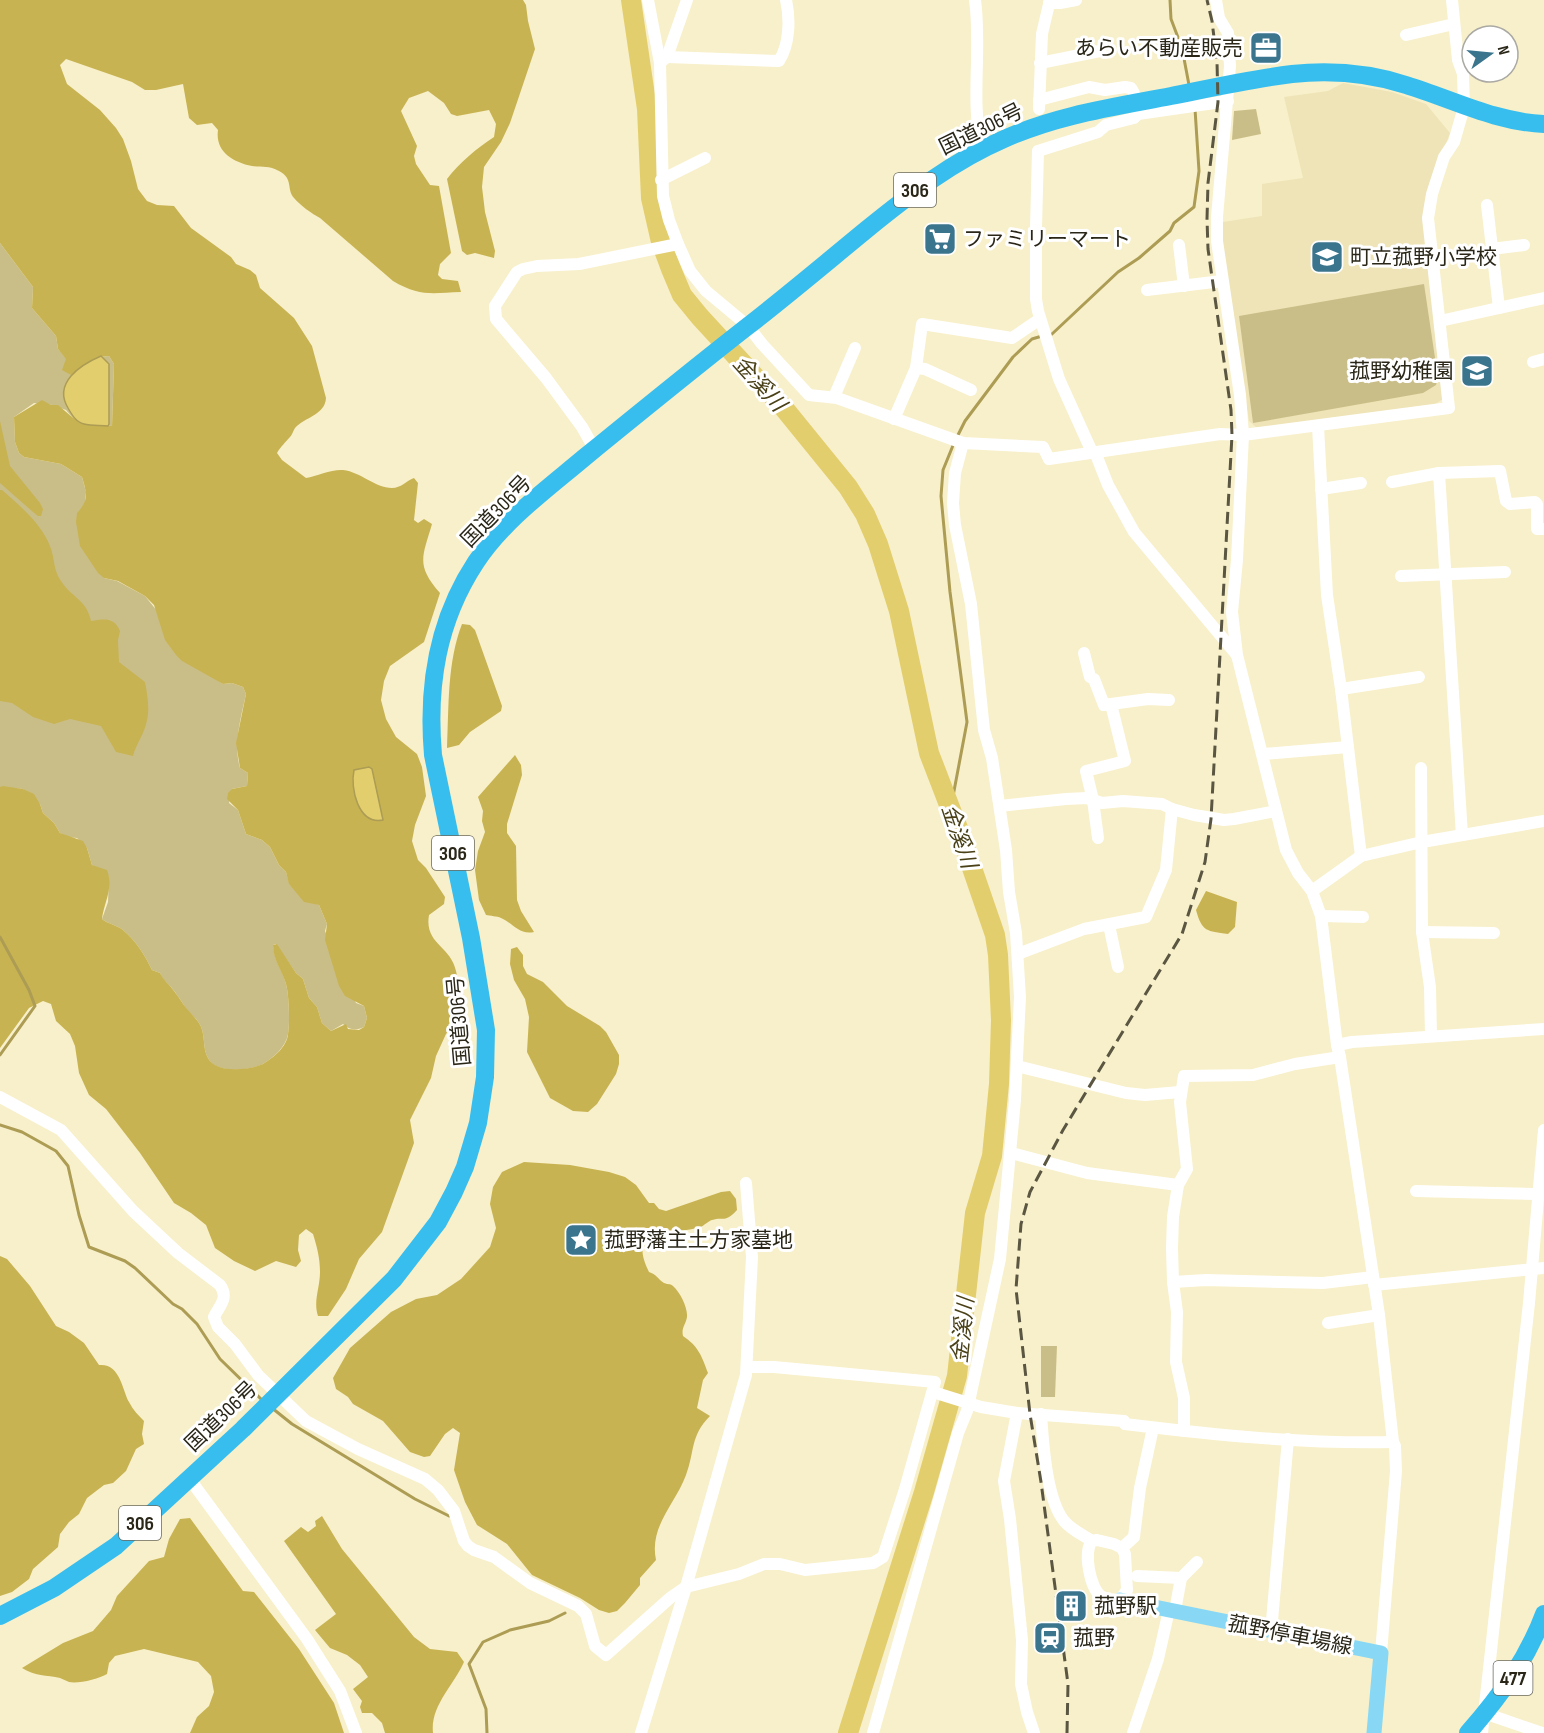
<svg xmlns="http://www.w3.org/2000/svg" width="1544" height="1733" viewBox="0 0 1544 1733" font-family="'Sofia Sans Condensed','Noto Sans JP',sans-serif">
<rect width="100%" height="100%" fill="#f8f0ca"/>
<polygon fill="#eee4b7" points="1343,83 1392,92 1426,104 1450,133 1428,192 1443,399 1434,405 1258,429 1249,421 1226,271 1222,243 1223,222 1262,216 1262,184 1303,178 1284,97 1328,91"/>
<g fill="#cabe88">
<polygon points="1256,109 1261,134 1232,140 1234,111"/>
<path d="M0,243L33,287L32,308L56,336L58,349L67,359L71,375L99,357L109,356L114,364L112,426L84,424L72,417L66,410L52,405L34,403L14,417L15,442L19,453L24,457L61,464L82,477L86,492L85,505L104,578L117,581L145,596L207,673L223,684L232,683L243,687L246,694C241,718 233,743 240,768L248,773L247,786L232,789L229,803L238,810L246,834L262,840L270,847L279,865L286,872L290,885L312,902L319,905L327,924L325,931L356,1003L364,1006L367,1018L364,1027C356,1031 349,1030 343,1024L331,1031L322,1023L317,1007L309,998L303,979L296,973L276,944L273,945C275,964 282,968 286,984C289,995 290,1023 288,1034C286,1047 273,1058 263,1064C250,1071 215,1074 208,1058C202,1048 206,1033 199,1023C196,1018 191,1014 187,1010C182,1002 177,994 171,987C166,982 163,980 160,973L152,970C145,955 136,941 123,930C117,925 108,924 102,919L108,902L109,877L92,865L87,848L77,838L67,837L60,833L54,823L43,813L40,804L23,789L0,787Z"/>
<polygon points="1424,284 1438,378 1436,385 1423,393 1253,423 1239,316"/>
<polygon points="1041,1346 1057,1346 1055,1397 1041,1397"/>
</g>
<g fill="#c8b352">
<path d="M0,0H523L526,5L528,21L535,49L510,123L501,142L484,167L482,187L485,212L495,251L494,258L475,253L467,255L462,251L447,179C460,162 476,149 494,137L496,124L489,110L457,116L451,114L444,103L428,91L409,98L401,111L417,146L414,156L416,164L430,185L439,186L451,253L440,264L438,275L442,279L458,281L461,292C432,293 420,297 393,281L320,218C311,213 301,206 294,198C286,189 294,179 279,171C268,165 262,168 252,166C232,162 215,151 218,130L212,123L197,125L189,118L183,84L156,90H145L132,82L66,59L60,65L67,84L100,110L116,128L123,139L131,161L138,189L147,201L157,205L174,206L191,228L231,257L236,264L250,270L256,275L260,288L294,318L312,346L326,398C325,415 305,417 295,428C293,431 292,435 290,437C285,443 281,446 277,453L282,460L306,478C317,476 332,469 343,470C361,472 375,488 392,488C401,488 406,481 414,478L418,483L414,520L418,523L424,519L432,524C422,558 416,565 440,593L424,642L390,666L384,681L381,700L386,719L396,737L417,754L422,767L426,796L415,825L412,841L418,860L426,868L445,897L444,904L429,915C424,944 451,946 456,971C460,986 459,1003 460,1018L446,1034L436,1056L431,1078L410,1120L414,1143L382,1232L359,1259L346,1289L328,1316H318C313,1301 320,1288 320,1272C320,1258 317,1247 313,1234L306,1229L299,1235L298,1250L301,1261L296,1267L276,1261L255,1271L234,1261L215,1248L206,1225L191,1213L174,1203L140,1153L106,1109L89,1095L79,1073L75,1046L70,1034L56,1021L51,1004L43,1001L29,1008L0,1048V787L3,786L23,789L34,794L40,804L43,813L54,823L60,833L83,841L87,848L92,865L107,870C114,888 104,902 102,919C108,924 117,925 123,930C136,941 145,955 152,970L160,973C164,981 169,984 174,991C179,997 182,1003 187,1009C191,1014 196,1018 199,1023C206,1033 202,1048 208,1058C216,1074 250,1070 263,1064C273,1058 287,1047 288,1034C290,1023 289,995 286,984C282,970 273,960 273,945L277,944L296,973L303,979L309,998L317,1007L322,1023L331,1031L346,1024L348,1029L359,1030L364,1027L367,1018L364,1006L345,996L339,986L325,940L327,924L319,905L304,902L289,884L286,872L279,865L270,847L262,840L246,834L238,810L227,799L228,793L232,789L247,786L248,773L240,768L236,743L246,694L243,687L232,683L223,684L182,661L176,655L165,640L154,605L145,596L118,581L104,578L98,573L80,546L76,522L77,513C89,500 87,494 82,477L61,464L24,457L19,453L15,442L14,417L42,400L51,405H58L72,417L84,424L112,426L114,364L109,356L99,357L71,375L62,370L66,359L58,349L56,336L32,308L33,287L0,243Z"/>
<polygon points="0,421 10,466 40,503 43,509 41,516 38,516 33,512 0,483"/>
<path d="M0,490H2C20,506 41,523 50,546C55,558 53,570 61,581C72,598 87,600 91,621C104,619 114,617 120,631L118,640L119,662L145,682C147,692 150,710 147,720C145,733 136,744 133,756L116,752L101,726L70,719L54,724L33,717L12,703L0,701Z"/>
<path d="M462,624L470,625L475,630L502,706L501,711L470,732L459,745L447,748C449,706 447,663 462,624Z"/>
<path d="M515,755L521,765L522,775L507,824V833L516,846L517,900L521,911L534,932C519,935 514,924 501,918C497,916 490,916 486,915L479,900L475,870L478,851L485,832L482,821L483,811L478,797Z"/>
<path d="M1206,891L1237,902L1235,927L1228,934C1207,931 1202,932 1196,910Z"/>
<polygon points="517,947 523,955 523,966 527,974 543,982 567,1006 600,1026 606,1032 619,1055 619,1064 616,1074 597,1104 588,1112 573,1111 550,1098 527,1052 529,1017 525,999 514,980 510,964 511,949"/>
<path d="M524,1162L570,1165L609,1172L625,1177L636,1185L649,1203H654L659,1209L666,1211L721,1192L730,1191L736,1199L737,1210C724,1224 724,1216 712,1220C708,1221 704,1226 700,1227C673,1236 625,1224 649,1272C656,1274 658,1279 664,1283C669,1285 669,1283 673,1286C680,1292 688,1308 687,1317C686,1324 681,1328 683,1336C698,1346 702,1356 708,1373L703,1380L697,1408L710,1416C690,1436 695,1451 686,1475C675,1505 649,1526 656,1560L640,1578V1585L625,1603L617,1611L609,1613L599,1610L580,1598L532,1575L507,1544L477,1525L465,1502L454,1470L460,1433L453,1428L445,1434L430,1456L424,1457L410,1452L383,1421L353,1404L348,1397L336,1389L333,1378L350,1348L391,1312L416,1299L437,1295L461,1279L490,1247L496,1228L490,1204L493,1187L502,1172Z"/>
<path d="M0,1256L7,1259L30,1286L56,1326L69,1332L84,1343L99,1365C120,1363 122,1389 129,1402C133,1410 139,1416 144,1421L142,1434L144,1444L136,1449L126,1471L113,1483L104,1485L87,1498L79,1514L69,1522L60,1534L58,1547L33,1569L29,1579L12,1592L0,1596Z"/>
<path d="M322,1516L342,1549L414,1637L430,1649L457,1652L464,1662C454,1685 430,1706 433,1733H385L382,1723L372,1713H362L360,1707L362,1701L353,1689L368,1677L360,1665L347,1655L330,1648L315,1630L336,1614L284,1541L301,1527L308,1532L316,1526L315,1521Z"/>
<path d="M190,1518L243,1591L254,1592L299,1649L334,1703L344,1733H190L197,1717L209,1706L214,1692L211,1676L198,1662L144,1649L115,1656L109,1663L107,1674C99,1679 78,1684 69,1682C66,1681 63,1679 60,1678C47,1675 34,1676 22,1668L63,1643L93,1631L111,1610L117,1596L149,1561L164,1557L169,1539L180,1519Z"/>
</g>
<g fill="#e3ce6e" stroke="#ac9c54" stroke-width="1.5">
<path d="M101,356L109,364V424L108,426C101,425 92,426 84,424C76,422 72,415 68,408C53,383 80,365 101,356Z"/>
<path d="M369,767L372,769L383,820C358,825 350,788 354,770Z"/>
</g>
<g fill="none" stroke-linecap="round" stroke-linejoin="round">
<g stroke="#ac9c54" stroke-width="3">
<polyline points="1170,0 1171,19 1182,48 1189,85"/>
<polyline points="1049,335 1052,334 1118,272 1139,258 1170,231 1174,223 1194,207 1199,171 1195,109"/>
<polyline points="957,437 965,421 1013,357 1032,339 1042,336"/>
<polyline points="951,807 967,722 950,592 941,496 943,470 954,443"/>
<polyline points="0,937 29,990 35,1006 0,1055"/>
<polyline points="0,1125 22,1132 56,1151 68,1166 79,1215 89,1247 125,1261 135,1268 173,1304 182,1309 197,1324 220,1359 262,1400"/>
<polyline points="272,1408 292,1424 415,1499 449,1516"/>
<polyline points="487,1733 486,1709 469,1664 483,1642 510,1630 549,1621 565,1613"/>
</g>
<polyline stroke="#e3ce6e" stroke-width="20" points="631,0 647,109 651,198 661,242 671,269 682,295 700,317 783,407 848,487 865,514 878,544 899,611 929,753 961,836 995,935 998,955 1001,1020 999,1084 992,1156 975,1213 957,1376 924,1492 848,1733"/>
<g stroke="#fff" stroke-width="12">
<polyline points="648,0 660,63 663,196 669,220 678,244 690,271 706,291 748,326 762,344 809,395 837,398 963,443 1043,447 1049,459 1220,434 1243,435 1449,408 1428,218 1432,194 1444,157 1454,142 1464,107 1463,74 1458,60 1452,0"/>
<path d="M975,0C982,50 970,101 982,149"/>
<polyline points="1216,0 1219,18 1228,33 1230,66 1217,217 1217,241 1240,395 1243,435 1237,560 1232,612 1237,655 1286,850 1298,873 1312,891 1321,916 1337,1045 1340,1057 1379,1315 1393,1442 1395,1446 1396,1471 1381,1653"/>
<polyline points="1049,3 1060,3 1076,0"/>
<polyline points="1406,35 1454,24"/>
<path d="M667,57L779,61C790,44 790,18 786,0"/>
<polyline points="661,62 667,57 687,0"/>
<polyline points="1040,63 1100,51"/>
<polyline points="1039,100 1089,87 1105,90 1125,87 1131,88 1134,93 1138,114 1134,118 1106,125 1098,132 1038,151 1036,228 1036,299 1038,311 1059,379 1092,452"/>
<polyline points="1039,109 1042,34 1050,0"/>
<polyline points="1138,114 1228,101"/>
<polyline points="661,180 705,158"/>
<polyline points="1487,205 1499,308"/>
<polyline points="1179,245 1184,286"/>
<polyline points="1491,249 1524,245"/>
<polyline points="1147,290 1222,281"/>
<polyline points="1440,321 1544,298"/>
<polyline points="1533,362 1544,359"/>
<polyline points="916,368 925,369 971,390"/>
<polyline points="834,397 855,348"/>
<polyline points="894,419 916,368 922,324 1012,338 1040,319"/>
<polyline points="1318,426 1327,595 1341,689 1361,856"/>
<polyline points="595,450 582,427 546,378 496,319 495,306 517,272 523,269 537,266 579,264 678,244"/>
<polyline points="1095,452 1108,485 1134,532 1236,654"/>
<polyline points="1439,473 1500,471 1506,501 1510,504 1535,502 1537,504 1537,529 1544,529"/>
<polyline points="1392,482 1439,473 1462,835"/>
<polyline points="1321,489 1361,483"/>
<polyline points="1401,576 1505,572"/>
<polyline points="1084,653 1090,677 1094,679 1104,705 1111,704"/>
<polyline points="1341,689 1419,677"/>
<polyline points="1263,754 1348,747"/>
<polyline points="1421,768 1422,932 1430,987 1431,1036"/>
<polyline points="1000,806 1066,799 1087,798 1102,803 1123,801 1162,804 1172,809 1194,815 1224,820 1234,819 1276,811"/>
<polyline points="1098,838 1093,800 1086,771 1125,761 1111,704 1148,699 1169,700"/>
<polyline points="1312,891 1361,856 1422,842 1544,821"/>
<polyline points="1321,916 1363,917"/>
<polyline points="1109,925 1118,967"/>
<polyline points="1422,932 1494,933"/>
<polyline points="1018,954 1084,929 1146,917 1166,870 1172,809"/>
<polyline points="1337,1045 1352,1042 1544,1029"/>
<polyline points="1017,1066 1126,1093 1145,1095 1180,1092"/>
<path d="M0,1097L61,1130L133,1211L178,1253L220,1285C229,1298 220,1305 214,1317L218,1327L235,1344L258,1375L306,1421L358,1449L425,1479L438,1490L454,1511L464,1541L468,1546L474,1550L494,1557L530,1583L578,1606L586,1614L595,1646L606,1655L670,1598L686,1587L739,1574L764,1564H780L805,1570L873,1563L883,1557L905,1489L935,1382L774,1367H747"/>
<polyline points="1011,1153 1087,1173 1178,1185"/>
<polyline points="1416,1191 1538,1194"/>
<polyline points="1173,1282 1206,1280 1323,1283 1373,1277"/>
<polyline points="1374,1285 1544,1268"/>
<polyline points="1328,1323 1379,1315"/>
<path d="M933,1392L981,1407L1017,1413L1124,1421L1125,1424C1214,1435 1304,1444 1393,1442"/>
<polyline points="1017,1413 1004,1481 1010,1519 1022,1640 1021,1684 1027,1712 1034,1733"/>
<path d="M1041,1414C1043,1442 1046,1500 1065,1522C1072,1530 1083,1535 1092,1541"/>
<polyline points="1184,1431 1184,1398 1176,1362 1177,1312 1173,1282 1172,1248 1173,1217 1178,1185 1187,1169 1180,1102 1184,1076 1253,1075 1295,1064 1340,1057"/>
<polyline points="189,1478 307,1639 340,1691 356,1733"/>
<path d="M1097,1540L1114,1544L1122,1548L1125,1554L1127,1590L1120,1600C1114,1600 1106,1600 1101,1596C1090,1588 1083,1552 1092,1541Z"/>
<polyline points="1122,1548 1134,1537 1140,1488 1153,1428"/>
<polyline points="1137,1576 1181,1578"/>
<polyline points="1175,1611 1181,1578 1197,1562"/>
<polyline points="1271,1632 1288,1439"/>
<polyline points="1484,1713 1542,1733"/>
<polyline points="641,1733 686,1587 746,1375 752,1257 746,1183"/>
<polyline points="873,1733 958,1433 967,1411 1000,1259 1015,1100 1020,997 1016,933 1009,892 1006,850 992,758 984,730 971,604 955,525 953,503 955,473 963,443"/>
<polyline points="1133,1733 1158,1659 1169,1610"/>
<polyline points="1482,1733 1529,1303 1544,1130"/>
</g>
<polyline stroke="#88d8f5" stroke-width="15" points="1120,1600 1381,1653 1374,1733"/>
<g stroke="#38beee" stroke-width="18">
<path d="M0,1616L54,1588L116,1546L243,1429L394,1279L438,1222L454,1192L465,1167L478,1123L485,1077L486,1030L471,938L433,755C427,686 437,621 476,562C504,520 547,489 585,457C639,413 693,369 748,326C788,295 827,262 866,230C909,195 953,161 1004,139C1057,115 1114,107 1171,96C1211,88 1251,79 1292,74C1330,70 1369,73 1406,85C1452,99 1495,122 1544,124"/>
<path d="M1468,1733C1500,1696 1527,1660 1544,1614"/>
</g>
<polyline stroke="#5a5642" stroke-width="3" stroke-dasharray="12 6" stroke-linecap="butt" points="1067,1733 1068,1684 1041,1482 1030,1414 1016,1289 1021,1224 1030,1192 1063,1130 1182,934 1205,862 1211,819 1232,435 1231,410 1208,249 1207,219 1208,183 1218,102 1217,62 1212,21 1207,0"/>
</g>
<defs>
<g id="office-square" transform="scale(1.725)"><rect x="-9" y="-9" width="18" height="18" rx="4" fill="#3a758d" stroke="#fff"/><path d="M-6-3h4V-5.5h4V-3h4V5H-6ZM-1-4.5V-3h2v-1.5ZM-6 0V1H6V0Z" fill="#fff"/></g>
<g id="supermarket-square" transform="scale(1.725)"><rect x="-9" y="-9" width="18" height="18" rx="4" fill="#3a758d" stroke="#fff"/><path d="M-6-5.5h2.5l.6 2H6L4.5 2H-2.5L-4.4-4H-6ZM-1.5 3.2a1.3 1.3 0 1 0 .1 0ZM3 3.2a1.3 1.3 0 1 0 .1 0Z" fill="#fff"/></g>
<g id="school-square" transform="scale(1.725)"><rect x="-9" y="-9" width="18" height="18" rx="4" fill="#3a758d" stroke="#fff"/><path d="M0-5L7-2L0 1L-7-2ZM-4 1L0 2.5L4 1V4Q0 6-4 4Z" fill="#fff"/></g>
<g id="sight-square" transform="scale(1.725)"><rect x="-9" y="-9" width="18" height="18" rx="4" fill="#3a758d" stroke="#fff"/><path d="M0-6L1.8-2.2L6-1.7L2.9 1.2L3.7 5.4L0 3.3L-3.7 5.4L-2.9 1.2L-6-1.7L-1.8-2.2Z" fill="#fff"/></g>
<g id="building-square" transform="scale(1.725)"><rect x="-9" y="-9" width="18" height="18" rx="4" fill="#3a758d" stroke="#fff"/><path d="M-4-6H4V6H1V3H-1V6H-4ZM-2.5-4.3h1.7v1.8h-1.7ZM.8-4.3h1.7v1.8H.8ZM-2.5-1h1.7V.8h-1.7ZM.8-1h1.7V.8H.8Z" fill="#fff"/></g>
<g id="station-square" transform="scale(1.725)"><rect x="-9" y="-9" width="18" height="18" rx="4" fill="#3a758d" stroke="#fff"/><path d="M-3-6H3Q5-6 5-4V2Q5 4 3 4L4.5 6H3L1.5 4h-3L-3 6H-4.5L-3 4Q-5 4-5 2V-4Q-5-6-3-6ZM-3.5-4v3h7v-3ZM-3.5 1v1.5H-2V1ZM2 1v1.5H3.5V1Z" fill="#fff"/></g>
</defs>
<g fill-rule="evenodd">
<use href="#office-square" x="1266" y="48"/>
<use href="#supermarket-square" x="940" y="239"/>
<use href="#school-square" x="1327" y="257"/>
<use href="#school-square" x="1477" y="371"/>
<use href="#sight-square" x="581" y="1240"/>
<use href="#building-square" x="1071" y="1606"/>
<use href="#station-square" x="1050" y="1638"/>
</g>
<g text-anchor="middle" stroke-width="6" stroke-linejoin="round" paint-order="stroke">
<g fill="#fff" stroke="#6a685e" stroke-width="1.5">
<rect x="894" y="173" width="42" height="34" rx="4.5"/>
<rect x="432" y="836" width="42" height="34" rx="4.5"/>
<rect x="119" y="1506" width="42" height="34" rx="4.5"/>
<rect x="1493.5" y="1661" width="39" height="34" rx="4.5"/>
</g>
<g font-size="20" font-weight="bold" fill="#2a2719">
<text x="915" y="197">306</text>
<text x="453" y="860">306</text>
<text x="140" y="1530">306</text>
<text x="1513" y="1685">477</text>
</g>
<g font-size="21" fill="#2a2719" stroke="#fff" text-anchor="start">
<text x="1243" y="55" text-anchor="end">あらい不動産販売</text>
<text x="963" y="246">ファミリーマート</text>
<text x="1350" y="264">町立菰野小学校</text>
<text x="1454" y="378" text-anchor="end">菰野幼稚園</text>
<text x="604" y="1247">菰野藩主土方家墓地</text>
<text x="1094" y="1613">菰野駅</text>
<text x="1073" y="1645">菰野</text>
</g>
<g font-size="21" fill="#2a2719" stroke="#fff">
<text transform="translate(981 129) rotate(-26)" y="7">国道306号</text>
<text transform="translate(496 511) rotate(-46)" y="7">国道306号</text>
<text transform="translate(459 1021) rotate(-95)" y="7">国道306号</text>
<text transform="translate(221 1416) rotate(-44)" y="7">国道306号</text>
<text transform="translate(1290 1635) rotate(11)" y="7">菰野停車場線</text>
</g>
<g font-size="22" font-style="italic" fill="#4a4118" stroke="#fff">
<text transform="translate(760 383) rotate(48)" y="8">金溪川</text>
<text transform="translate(960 836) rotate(71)" y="8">金溪川</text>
<text transform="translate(962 1330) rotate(-84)" y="8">金溪川</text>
</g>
</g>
<g transform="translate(1490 54) rotate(75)"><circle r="28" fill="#ffffff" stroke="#aaa9a3" stroke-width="1.5"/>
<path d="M0-4.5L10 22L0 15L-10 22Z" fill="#3a758d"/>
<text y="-9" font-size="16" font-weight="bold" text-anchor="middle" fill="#2a2719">N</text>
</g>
</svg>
